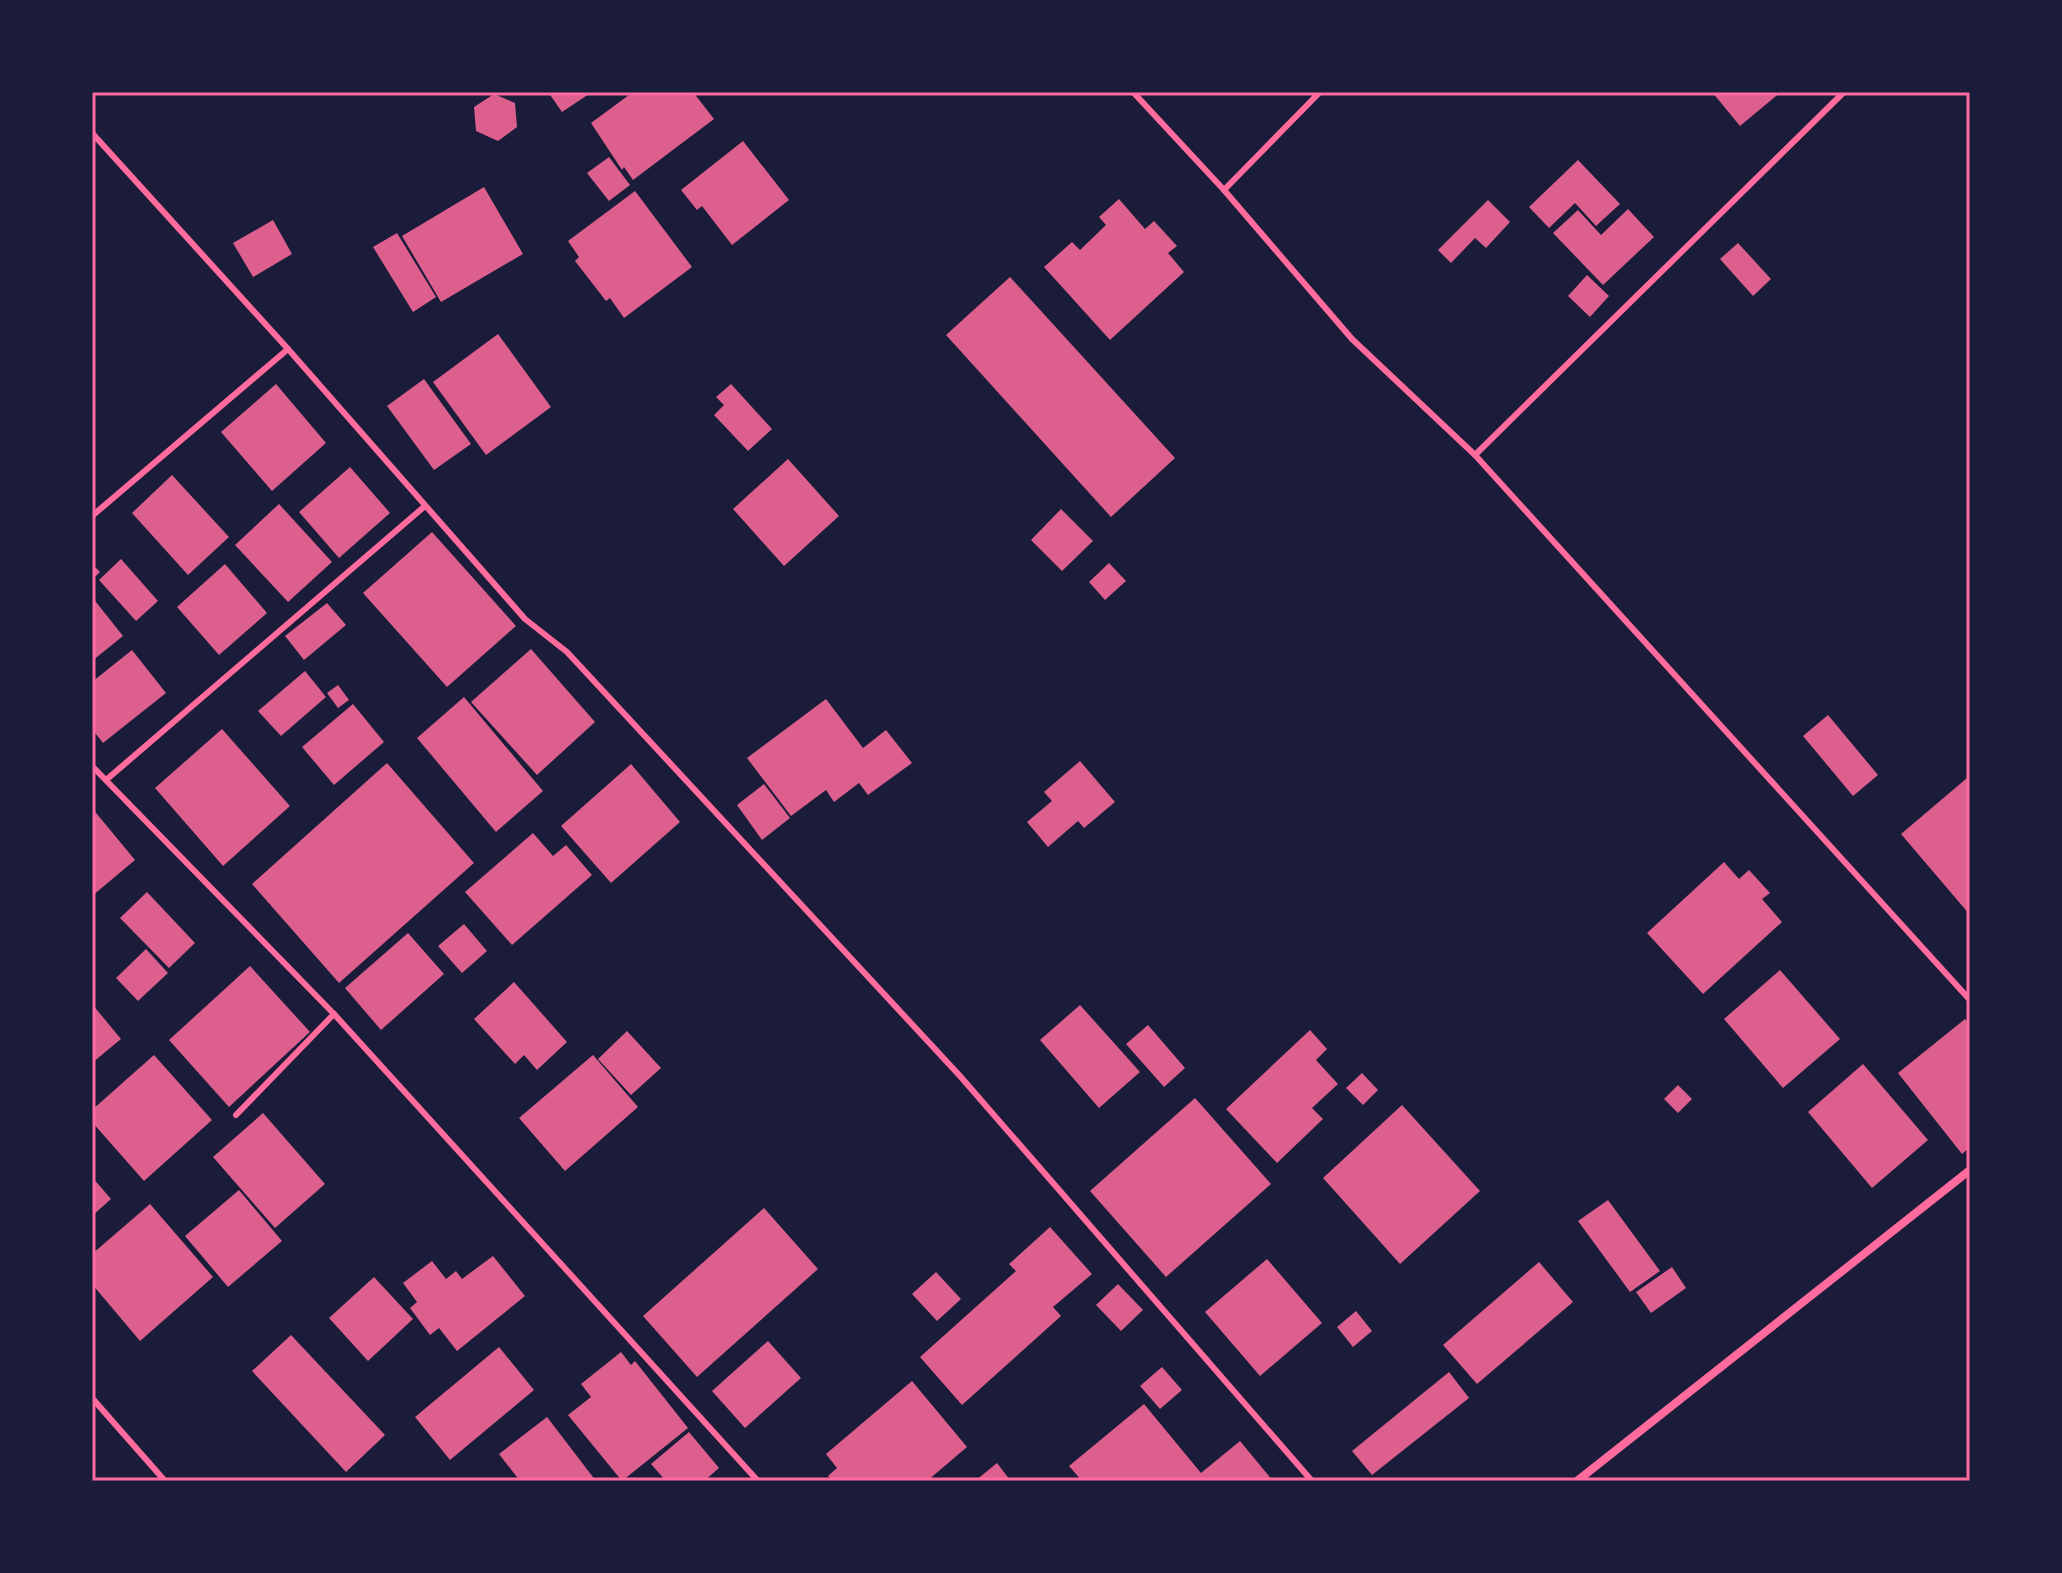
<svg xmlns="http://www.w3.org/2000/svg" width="2062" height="1573" viewBox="0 0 2062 1573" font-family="'PT Sans Narrow',sans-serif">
<rect width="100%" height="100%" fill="#1b1b3a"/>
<g fill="#dd5f8e">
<polygon points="548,92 592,92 562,112"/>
<polygon points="633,92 693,92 714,119 633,180 624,167 622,170 591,123"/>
<polygon points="1712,92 1781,92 1740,126"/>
<polygon points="494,94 515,103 517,127 498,141 476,131 474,107"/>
<polygon points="743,141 789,200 732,245 702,206 697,210 681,190"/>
<polygon points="609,157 630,185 609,201 587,173"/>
<polygon points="1578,160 1620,204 1596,226 1575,203 1549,228 1529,207"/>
<polygon points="484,187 523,254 441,302 402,236"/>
<polygon points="635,191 692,267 624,318 610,298 606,301 575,261 579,257 568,241"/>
<polygon points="1119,199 1145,229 1154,221 1177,246 1168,253 1184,272 1110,340 1044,267 1072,242 1080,250 1106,225 1099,217"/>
<polygon points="1488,200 1510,222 1486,248 1475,238 1451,263 1438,250"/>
<polygon points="1628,209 1654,237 1603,285 1553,233 1578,210 1601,235"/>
<polygon points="273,220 292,254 253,277 233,243"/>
<polygon points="397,233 436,297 413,312 373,247"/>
<polygon points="1738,243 1771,279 1753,296 1720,259"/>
<polygon points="1587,275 1609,296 1590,317 1568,296"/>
<polygon points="1010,277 1175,458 1111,517 946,335"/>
<polygon points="498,334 551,407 486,455 433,382"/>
<polygon points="424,379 471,444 434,470 387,406"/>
<polygon points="276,384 326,443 272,491 221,432"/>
<polygon points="731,384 772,429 748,451 714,415 724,405 716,397"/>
<polygon points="788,459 839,516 784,566 733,509"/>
<polygon points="350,467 390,513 339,558 299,512"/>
<polygon points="172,475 229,537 188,575 132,513"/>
<polygon points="279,504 332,562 288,602 235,545"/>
<polygon points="1061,509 1093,541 1062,571 1031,540"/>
<polygon points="432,532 516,626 447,687 363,593"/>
<polygon points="121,559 158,601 136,621 99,580"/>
<polygon points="1109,563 1126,581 1105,600 1089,582"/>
<polygon points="92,564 100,572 92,580"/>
<polygon points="225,564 267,613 219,655 177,607"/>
<polygon points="92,597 123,636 92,661"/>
<polygon points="327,603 346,625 304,660 285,636"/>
<polygon points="531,649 595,722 537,775 471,702"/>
<polygon points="132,650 166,693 103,743 92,729 92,682"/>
<polygon points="305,671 326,697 281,736 258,711"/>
<polygon points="338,685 349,700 338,708 327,693"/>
<polygon points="464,697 543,791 496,832 417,738"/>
<polygon points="826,699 863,748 886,730 912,763 868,795 859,783 834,802 826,790 791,816 747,758"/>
<polygon points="353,704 384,742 334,785 302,747"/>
<polygon points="1828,715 1878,775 1853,796 1803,736"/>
<polygon points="222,729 290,806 223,866 155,788"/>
<polygon points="1080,761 1115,802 1084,828 1078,821 1048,847 1027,822 1052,801 1044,792"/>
<polygon points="387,763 474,863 339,983 252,884"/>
<polygon points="631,764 680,822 611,883 561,826"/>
<polygon points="1967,778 1970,781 1970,915 1901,834"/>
<polygon points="764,784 790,818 762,840 737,805"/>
<polygon points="92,808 135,860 92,896"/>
<polygon points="533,833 553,856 566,845 592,875 512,945 465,892"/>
<polygon points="1724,862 1739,879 1749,870 1770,893 1762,899 1782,922 1703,994 1647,933"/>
<polygon points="147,892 195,943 169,968 120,918"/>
<polygon points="464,924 487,951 462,973 438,946"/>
<polygon points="408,933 444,974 381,1030 345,988"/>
<polygon points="146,949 168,973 138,1001 116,978"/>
<polygon points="250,966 310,1032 229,1107 169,1040"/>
<polygon points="1780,970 1840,1039 1783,1088 1724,1019"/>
<polygon points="514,982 567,1042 537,1070 524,1055 515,1064 474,1019"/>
<polygon points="92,1004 121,1039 92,1063"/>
<polygon points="1080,1005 1140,1072 1099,1108 1040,1040"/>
<polygon points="1965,1019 1970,1025 1970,1147 1962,1154 1898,1073"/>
<polygon points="1148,1025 1185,1068 1164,1087 1126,1044"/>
<polygon points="1310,1030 1327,1049 1316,1060 1338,1084 1312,1108 1323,1119 1277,1163 1226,1109"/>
<polygon points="627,1031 661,1068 631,1095 598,1059"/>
<polygon points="154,1055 212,1120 144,1181 92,1122 92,1110"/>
<polygon points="593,1055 638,1107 565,1171 519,1118"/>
<polygon points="1863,1064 1928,1140 1872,1188 1808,1112"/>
<polygon points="1362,1073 1378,1090 1363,1105 1346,1088"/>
<polygon points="1678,1085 1692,1099 1678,1113 1664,1099"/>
<polygon points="1195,1098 1271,1184 1166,1277 1090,1191"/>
<polygon points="1402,1105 1480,1191 1400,1264 1323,1178"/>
<polygon points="263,1113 325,1184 275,1228 213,1157"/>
<polygon points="92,1177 111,1199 92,1216"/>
<polygon points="239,1190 282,1241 228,1287 185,1236"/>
<polygon points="1608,1200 1660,1271 1630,1292 1578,1221"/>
<polygon points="150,1204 213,1277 140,1341 92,1284 92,1254"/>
<polygon points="764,1208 818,1269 697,1377 643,1316"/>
<polygon points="1050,1227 1092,1274 1053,1307 1061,1316 962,1405 920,1357 1016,1271 1009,1264"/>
<polygon points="493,1256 525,1296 457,1351 439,1328 430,1335 410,1308 417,1302 403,1283 432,1261 446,1279 456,1271 462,1279"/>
<polygon points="1267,1259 1322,1323 1260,1376 1205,1312"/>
<polygon points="1539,1262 1573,1302 1477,1384 1443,1345"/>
<polygon points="1672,1267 1686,1288 1651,1313 1636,1292"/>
<polygon points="936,1272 961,1299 937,1321 912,1294"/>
<polygon points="374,1277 413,1319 368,1361 329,1318"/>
<polygon points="1118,1284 1143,1310 1121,1331 1096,1305"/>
<polygon points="1356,1311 1372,1331 1353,1347 1337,1327"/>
<polygon points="291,1335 385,1435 346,1472 252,1371"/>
<polygon points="768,1341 801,1378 745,1428 712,1391"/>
<polygon points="499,1347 534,1390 450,1460 415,1417"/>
<polygon points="621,1352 631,1365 635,1361 688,1428 622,1481 568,1415 591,1397 581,1384"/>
<polygon points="1162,1367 1182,1390 1160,1409 1140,1386"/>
<polygon points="1449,1372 1469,1398 1372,1475 1352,1451"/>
<polygon points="912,1381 967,1447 927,1481 832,1481 828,1476 837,1468 826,1454"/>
<polygon points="1144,1404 1201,1473 1240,1441 1273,1481 1082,1481 1069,1466"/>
<polygon points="547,1417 596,1481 520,1481 499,1454"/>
<polygon points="689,1432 719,1468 704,1481 666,1481 651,1464"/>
<polygon points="997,1463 1010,1480 1008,1481 975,1481"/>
</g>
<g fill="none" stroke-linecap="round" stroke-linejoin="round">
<g stroke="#ff6b9d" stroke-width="6">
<polyline points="1133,92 1224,190 1352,339 1475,455 1970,1000"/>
<polyline points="92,133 288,349 525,619 567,652 960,1076 1312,1481"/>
<polyline points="1224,190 1320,92"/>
<polyline points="1475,455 1844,92"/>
<polyline points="92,516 288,349"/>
<polyline points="92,766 334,1014 758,1481"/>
<polyline points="106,780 425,506"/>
<polyline points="236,1115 334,1014"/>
<polyline points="92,1398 165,1481"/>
</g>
<polyline stroke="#ff6b9d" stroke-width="8" points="1577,1481 1970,1170"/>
</g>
<rect width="2062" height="1573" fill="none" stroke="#1b1b3a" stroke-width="188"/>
<rect x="94" y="94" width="1874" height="1385" fill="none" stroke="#ff6b9d" stroke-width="3"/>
</svg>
